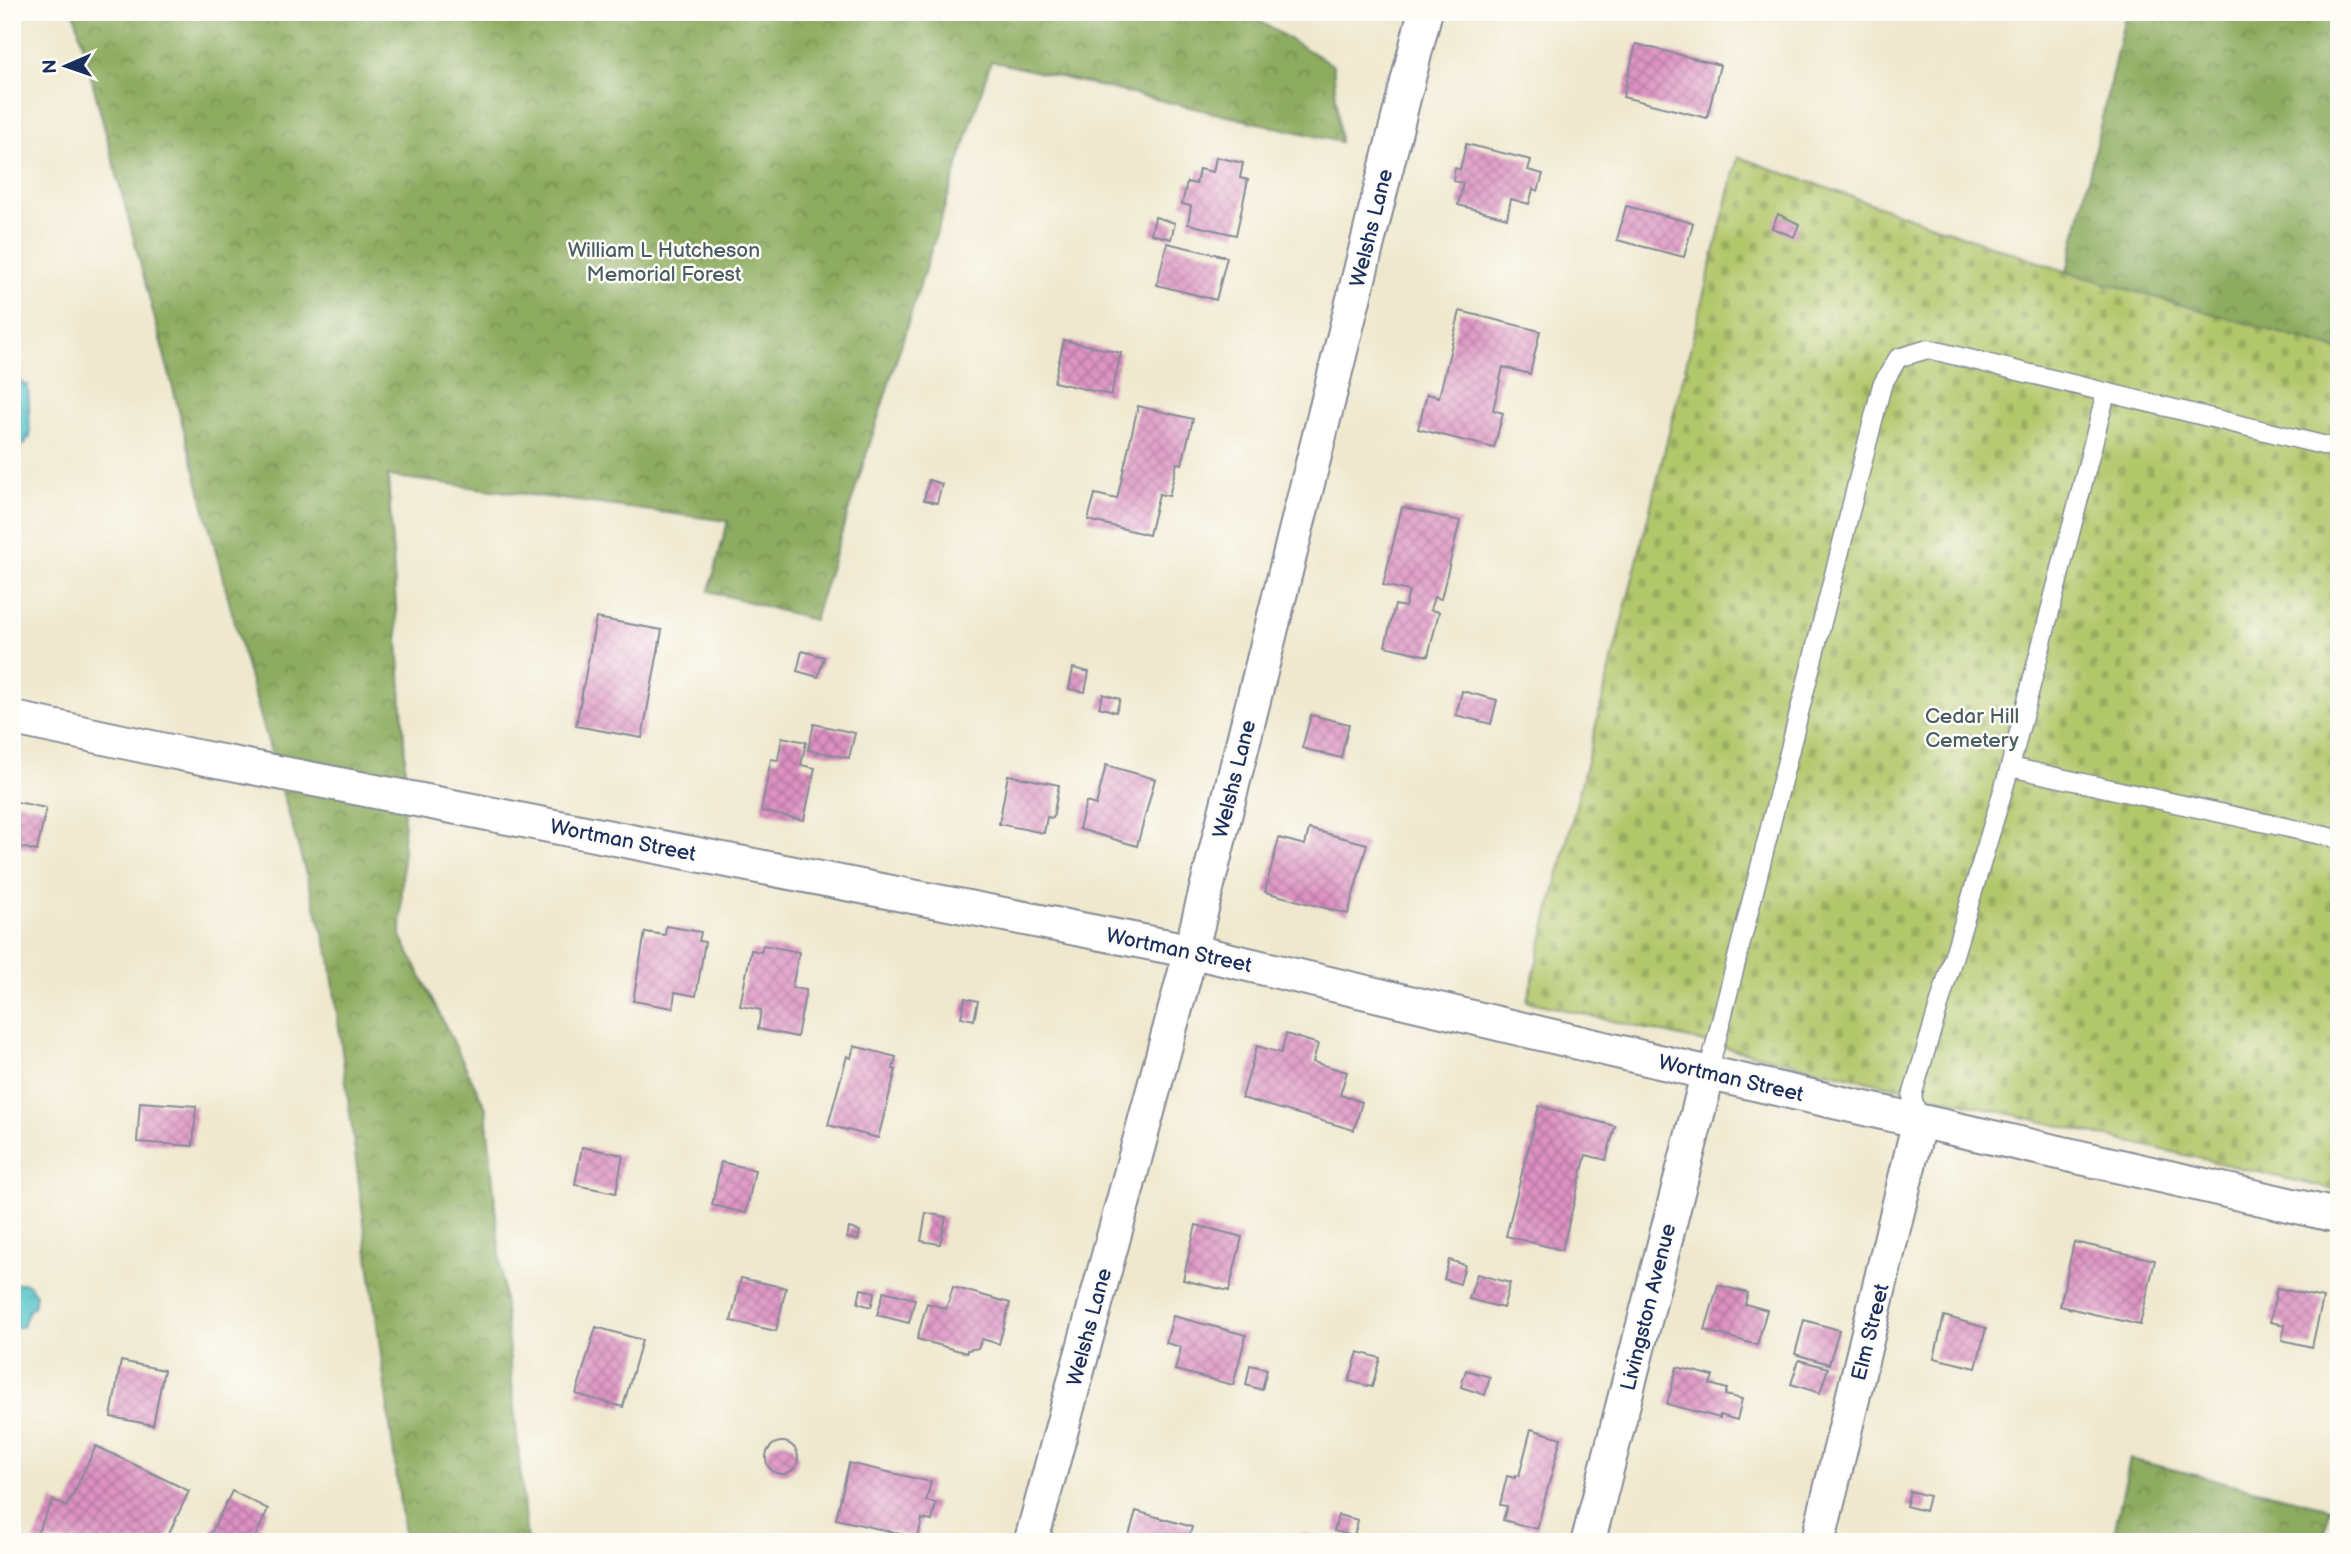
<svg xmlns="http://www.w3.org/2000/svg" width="2351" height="1554" viewBox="0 0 2351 1554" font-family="'Balsamiq Sans',sans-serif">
<defs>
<pattern id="forest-crowns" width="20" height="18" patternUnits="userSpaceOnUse" patternTransform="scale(1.75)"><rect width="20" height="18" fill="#8dac5f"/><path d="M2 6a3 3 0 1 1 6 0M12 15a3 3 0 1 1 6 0" fill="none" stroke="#728c52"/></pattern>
<pattern id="cemetery-stones" width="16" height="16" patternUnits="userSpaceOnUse" patternTransform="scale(1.75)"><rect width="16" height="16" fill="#b2c76b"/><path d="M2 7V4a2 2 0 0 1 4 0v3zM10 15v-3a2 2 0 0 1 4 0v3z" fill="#98ab5f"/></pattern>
<pattern id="water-ripples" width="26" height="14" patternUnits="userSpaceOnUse" patternTransform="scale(1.75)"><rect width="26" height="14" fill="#56c4ca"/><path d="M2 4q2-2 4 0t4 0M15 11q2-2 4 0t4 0" fill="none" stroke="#46a0a7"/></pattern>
<pattern id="building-cross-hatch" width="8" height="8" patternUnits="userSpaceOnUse" patternTransform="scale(1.75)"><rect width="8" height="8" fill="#dd91c1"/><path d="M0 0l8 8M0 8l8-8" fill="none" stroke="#b277a0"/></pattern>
</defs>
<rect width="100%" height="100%" fill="#fdfcf7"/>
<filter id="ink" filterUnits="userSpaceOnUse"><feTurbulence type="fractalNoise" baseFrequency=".0143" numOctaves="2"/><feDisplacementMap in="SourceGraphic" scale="14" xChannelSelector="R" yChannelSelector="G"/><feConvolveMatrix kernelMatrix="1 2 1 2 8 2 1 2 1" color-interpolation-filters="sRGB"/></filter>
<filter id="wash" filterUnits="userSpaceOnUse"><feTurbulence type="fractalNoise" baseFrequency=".00686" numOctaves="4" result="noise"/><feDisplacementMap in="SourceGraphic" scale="28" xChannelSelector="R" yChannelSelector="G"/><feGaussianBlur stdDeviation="1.57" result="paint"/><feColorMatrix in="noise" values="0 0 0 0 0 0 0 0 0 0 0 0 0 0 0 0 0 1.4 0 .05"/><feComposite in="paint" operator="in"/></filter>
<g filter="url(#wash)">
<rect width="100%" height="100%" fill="#efe8ce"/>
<g fill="url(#forest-crowns)" stroke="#546e5e" stroke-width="2">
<polygon points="74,12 1244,12 1333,65 1340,142 991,61 814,620 709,591 728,521 388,476 405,755 401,936 486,1108 527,1542 405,1542 330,958 244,658"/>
<polygon points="2126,12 2339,12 2339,350 2067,272"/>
<polygon points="2130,1459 2330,1508 2323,1542 2112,1542"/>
</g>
<polygon fill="url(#cemetery-stones)" stroke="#667b64" stroke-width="2" points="1738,157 2067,272 2339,350 2339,1191 1527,1001"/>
<g fill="url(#water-ripples)" stroke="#387a94" stroke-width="2">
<polygon points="12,373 19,378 23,385 28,385 30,438 26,439 26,443 20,447 20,454 12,458"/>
<polygon points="22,1283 29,1285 36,1294 34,1307 29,1310 23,1326 12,1329 12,1285"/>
</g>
<g id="blocks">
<g fill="url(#building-cross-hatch)">
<polygon points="1636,44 1720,65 1707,118 1623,97"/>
<polygon points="1466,144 1531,160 1528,170 1543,174 1538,191 1533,189 1529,204 1511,199 1507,218 1458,205 1463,183 1453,181 1455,168 1460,170"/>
<polygon points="1216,157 1243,163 1240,178 1248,180 1236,235 1188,224 1191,206 1182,204 1187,182 1196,184 1199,169 1213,172"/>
<polygon points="1626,206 1693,223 1684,257 1617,240"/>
<polygon points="1778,214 1799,224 1794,237 1772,228"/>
<polygon points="1155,217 1175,223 1171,239 1151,234"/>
<polygon points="1167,243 1227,257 1216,300 1157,285"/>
<polygon points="1460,311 1540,331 1530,374 1503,367 1493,410 1503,413 1494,448 1418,429 1427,394 1439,397"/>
<polygon points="1064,340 1121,353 1111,395 1054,382"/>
<polygon points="1138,406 1193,419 1182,464 1177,463 1169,496 1159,494 1149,535 1088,520 1095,494 1117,499"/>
<polygon points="929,480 942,484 937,503 924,500"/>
<polygon points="1402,507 1460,521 1441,599 1434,597 1430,610 1439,612 1428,656 1385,646 1395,605 1405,607 1409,591 1383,585"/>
<polygon points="596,618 662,630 642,738 576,726"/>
<polygon points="802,651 824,657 818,677 797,671"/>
<polygon points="1073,668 1089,672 1085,692 1069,689"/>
<polygon points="1462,691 1497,700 1491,724 1456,715"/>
<polygon points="1103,694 1120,699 1116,712 1099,707"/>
<polygon points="1311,715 1349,724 1341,758 1302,748"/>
<polygon points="814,724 855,733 849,758 808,750"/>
<polygon points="782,737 806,742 801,765 815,768 804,820 761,811 771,759 778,760"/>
<polygon points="1106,765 1155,779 1137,846 1079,829 1086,802 1096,805"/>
<polygon points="1008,775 1059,785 1053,818 1047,817 1044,833 999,824"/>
<polygon points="12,801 46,808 37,851 12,845"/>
<polygon points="1309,829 1367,844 1348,914 1265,892 1279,838 1305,845"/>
<polygon points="666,926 701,932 699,941 705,942 696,996 675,992 673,1008 633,1001 645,932 665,935"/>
<polygon points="763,945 799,952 792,988 806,990 797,1037 758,1029 761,1010 740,1006 751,950 761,952"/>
<polygon points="965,998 978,1001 974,1020 961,1017"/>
<polygon points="1286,1034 1318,1044 1313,1062 1347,1072 1340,1095 1362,1102 1354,1130 1242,1098 1257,1046 1281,1053"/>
<polygon points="854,1046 896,1057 893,1069 896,1070 878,1138 828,1125 847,1056 851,1058"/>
<polygon points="140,1102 196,1106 193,1146 137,1142"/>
<polygon points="1539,1106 1615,1126 1606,1160 1586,1155 1562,1250 1506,1236"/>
<polygon points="582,1147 623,1155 616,1193 575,1185"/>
<polygon points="12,1159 21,1160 16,1214 12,1213"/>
<polygon points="721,1162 755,1170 746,1213 712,1205"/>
<polygon points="926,1213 946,1217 940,1244 921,1241"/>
<polygon points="1196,1225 1242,1237 1229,1291 1183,1280"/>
<polygon points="849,1228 860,1231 858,1240 847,1238"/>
<polygon points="2074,1242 2155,1260 2140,1325 2060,1306"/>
<polygon points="1449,1260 1465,1265 1460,1284 1444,1279"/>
<polygon points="1477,1274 1510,1283 1503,1308 1469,1299"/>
<polygon points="741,1278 786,1288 776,1331 731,1321"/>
<polygon points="1718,1285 1748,1293 1745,1304 1767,1310 1757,1345 1705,1330"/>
<polygon points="953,1287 1010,1303 999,1344 982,1339 978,1348 967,1350 967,1353 917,1339 927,1303 946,1309"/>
<polygon points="2277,1288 2323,1298 2312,1347 2282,1340 2285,1325 2270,1322"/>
<polygon points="861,1289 875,1292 871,1307 858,1303"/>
<polygon points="884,1291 915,1299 909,1323 877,1315"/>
<polygon points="1173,1316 1246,1335 1233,1385 1175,1370 1181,1347 1166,1343"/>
<polygon points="1944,1316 1986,1328 1976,1368 1934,1358"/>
<polygon points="1804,1320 1839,1330 1829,1364 1795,1354"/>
<polygon points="596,1327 642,1340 623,1407 576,1394"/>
<polygon points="1358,1352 1380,1358 1372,1387 1349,1381"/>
<polygon points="1799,1360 1828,1368 1820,1393 1791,1384"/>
<polygon points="121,1361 164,1370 153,1425 111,1417"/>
<polygon points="1250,1365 1267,1369 1262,1390 1246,1385"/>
<polygon points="1677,1367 1713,1376 1710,1384 1727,1389 1725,1395 1742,1399 1737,1420 1720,1415 1720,1418 1667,1404"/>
<polygon points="1466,1370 1490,1377 1485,1395 1461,1387"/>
<polygon points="1531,1429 1561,1438 1537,1529 1503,1520 1507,1506 1500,1505 1507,1476 1515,1478 1515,1475 1519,1476"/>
<circle cx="782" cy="1458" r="16"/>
<polygon points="96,1446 189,1491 165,1542 33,1542 53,1500 67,1507"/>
<polygon points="849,1463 931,1482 926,1501 936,1503 932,1521 922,1519 918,1538 836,1519"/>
<polygon points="232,1491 268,1509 253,1542 210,1542 207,1541"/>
<polygon points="1910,1491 1929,1496 1925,1511 1906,1506"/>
<polygon points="1136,1511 1192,1527 1188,1542 1127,1542"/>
<polygon points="1338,1515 1358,1520 1354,1536 1334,1531"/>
<polygon points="1302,1533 1335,1541 1335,1542 1300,1542"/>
</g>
</g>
</g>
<g filter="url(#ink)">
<use href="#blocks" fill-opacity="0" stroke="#858c96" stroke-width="2"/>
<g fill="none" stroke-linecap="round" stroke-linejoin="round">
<g stroke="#858c96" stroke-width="21">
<g id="service">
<polyline points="2010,767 2106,393"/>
<polyline points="1708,1073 1882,385 1898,358 1928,349 2339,449"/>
<polyline points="1919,1122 1912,1096 2010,767 2339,839"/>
</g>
</g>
<g stroke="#858c96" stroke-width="37">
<g id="minor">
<polyline points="12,718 163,750 1191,951 1708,1073 2339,1216"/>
<polyline points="1031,1542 1191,951 1425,12"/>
<polyline points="1588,1542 1708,1073"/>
<polyline points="1818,1542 1919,1122"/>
</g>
</g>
<use href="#service" stroke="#fff" stroke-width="18"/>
<use href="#minor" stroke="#fff" stroke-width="33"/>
</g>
</g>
<g text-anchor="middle" stroke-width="5" stroke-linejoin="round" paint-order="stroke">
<g font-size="21" fill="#1b2f5e" stroke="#fdfcf7">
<text transform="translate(1371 228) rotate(-76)" y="7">Welshs Lane</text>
<text transform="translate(1234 779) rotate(-76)" y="7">Welshs Lane</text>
<text transform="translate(623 840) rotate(11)" y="7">Wortman Street</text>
<text transform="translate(1179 950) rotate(12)" y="7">Wortman Street</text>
<text transform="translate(1731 1078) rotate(13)" y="7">Wortman Street</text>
<text transform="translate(1648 1307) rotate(-76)" y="7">Livingston Avenue</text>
<text transform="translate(1089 1327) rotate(-75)" y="7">Welshs Lane</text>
<text transform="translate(1870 1332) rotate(-76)" y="7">Elm Street</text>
</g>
<g font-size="21" fill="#485d62" stroke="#fdfcf7">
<text x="664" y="257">William L Hutcheson<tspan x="664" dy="24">Memorial Forest</tspan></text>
<text x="1972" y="723">Cedar Hill<tspan x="1972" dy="24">Cemetery</tspan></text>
</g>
</g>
<rect width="2351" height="1554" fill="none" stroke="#fdfcf7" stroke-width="42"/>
<g transform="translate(66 66) rotate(268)" stroke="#fdfcf7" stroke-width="5" paint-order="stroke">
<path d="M0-5L12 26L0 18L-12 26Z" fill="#1b2f5e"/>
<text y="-10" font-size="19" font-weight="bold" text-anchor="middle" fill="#1b2f5e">N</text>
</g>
</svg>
